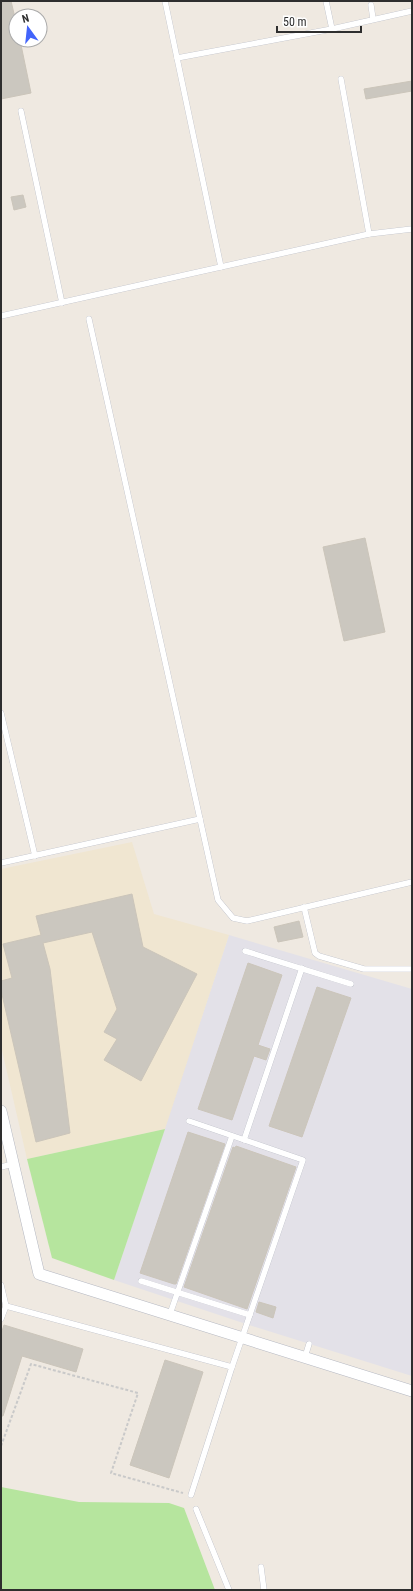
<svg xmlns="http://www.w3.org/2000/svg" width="413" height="1591" viewBox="0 0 413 1591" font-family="'Roboto Condensed',sans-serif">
<rect width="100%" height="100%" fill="#efe9e1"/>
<polygon fill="#e3e1e8" points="229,935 412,989 412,1376 249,1325 114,1280"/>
<polygon fill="#f0e6d1" points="132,842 154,914 229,935 165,1129 27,1159 1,1046 1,869"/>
<g fill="#b6e59e">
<polygon points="165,1129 114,1280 52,1258 27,1159"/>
<polygon points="1,1487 79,1502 169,1503 184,1508 215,1590 1,1590"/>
</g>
<g fill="#cbc7bf" stroke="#cbc5ba">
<polygon points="1,1 11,1 16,22 16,40 20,40 31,93 1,99"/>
<polygon points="412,81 412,91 366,99 364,89"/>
<polygon points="23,195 26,207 14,210 11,197"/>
<polygon points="365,538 385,632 344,641 323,547"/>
<polygon points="132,894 143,947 197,974 141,1081 104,1060 117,1039 104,1032 117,1009 92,932 43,943 50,969 70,1133 36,1142 1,990 1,981 12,978 3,944 41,935 36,916"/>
<polygon points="299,921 303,937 278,942 274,927"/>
<polygon points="248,963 282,975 258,1045 270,1049 266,1060 254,1056 232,1120 198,1109"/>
<polygon points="317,987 351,998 302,1137 269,1126"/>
<polygon points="188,1132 225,1144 176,1284 174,1284 140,1273"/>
<polygon points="236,1146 296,1167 247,1309 184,1287 233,1147 235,1148"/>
<polygon points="259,1302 276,1307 273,1318 256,1312"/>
<polygon points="4,1325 83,1349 76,1372 22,1356 3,1416 1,1416 1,1334"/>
<polygon points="165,1360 203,1372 169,1478 130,1465"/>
</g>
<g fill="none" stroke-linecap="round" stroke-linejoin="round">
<g stroke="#b4b7c1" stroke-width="6">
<g id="service">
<polyline points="165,1 221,267"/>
<polyline points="326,1 332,29"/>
<polyline points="371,5 373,19"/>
<polyline points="177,58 332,29 412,11"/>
<polyline points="341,79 369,234"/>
<polyline points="21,111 62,303"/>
<polyline points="1,316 369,234 412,229"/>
<polyline points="89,319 218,900 233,918 247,921 412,882"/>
<polyline points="1,713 35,856"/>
<polyline points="1,863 200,819"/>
<polyline points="304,907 315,953 319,956 364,969 412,969"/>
<polyline points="245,951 351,984"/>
<polyline points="189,1121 303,1160 232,1367"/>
<polyline points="244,1140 302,968"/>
<polyline points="1,1167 13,1164"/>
<polyline points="141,1281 250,1315"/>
<polyline points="1,1285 6,1306 1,1319"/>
<polyline points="6,1306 232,1367 191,1495"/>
<polyline points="170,1314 232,1136"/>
<polyline points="305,1357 309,1344"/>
<polyline points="196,1509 229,1590"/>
<polyline points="261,1567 264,1590"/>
</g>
</g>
<g stroke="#b4b7c1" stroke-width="12">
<polyline id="minor" points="1,1111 39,1274 412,1391"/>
</g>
<polyline stroke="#c9c9c9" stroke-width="2" stroke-dasharray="3 2" stroke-linecap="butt" points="1,1446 31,1364 138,1393 111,1473 183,1493"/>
<use href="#service" stroke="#fff" stroke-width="5.5"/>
<use href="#minor" stroke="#fff" stroke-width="11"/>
</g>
<rect width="413" height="1591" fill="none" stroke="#2e2e2e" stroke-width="4"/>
<g transform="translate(28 28) rotate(345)"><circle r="19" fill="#ffffff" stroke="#ababab"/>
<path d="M0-3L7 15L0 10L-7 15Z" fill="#4264fb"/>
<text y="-6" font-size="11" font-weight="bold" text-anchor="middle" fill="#2e2e2e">N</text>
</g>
<path d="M277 26v6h84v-6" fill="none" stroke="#2e2e2e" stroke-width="2"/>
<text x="283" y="26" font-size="12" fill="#2e2e2e" stroke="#ffffff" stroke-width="3" paint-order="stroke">50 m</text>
</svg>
